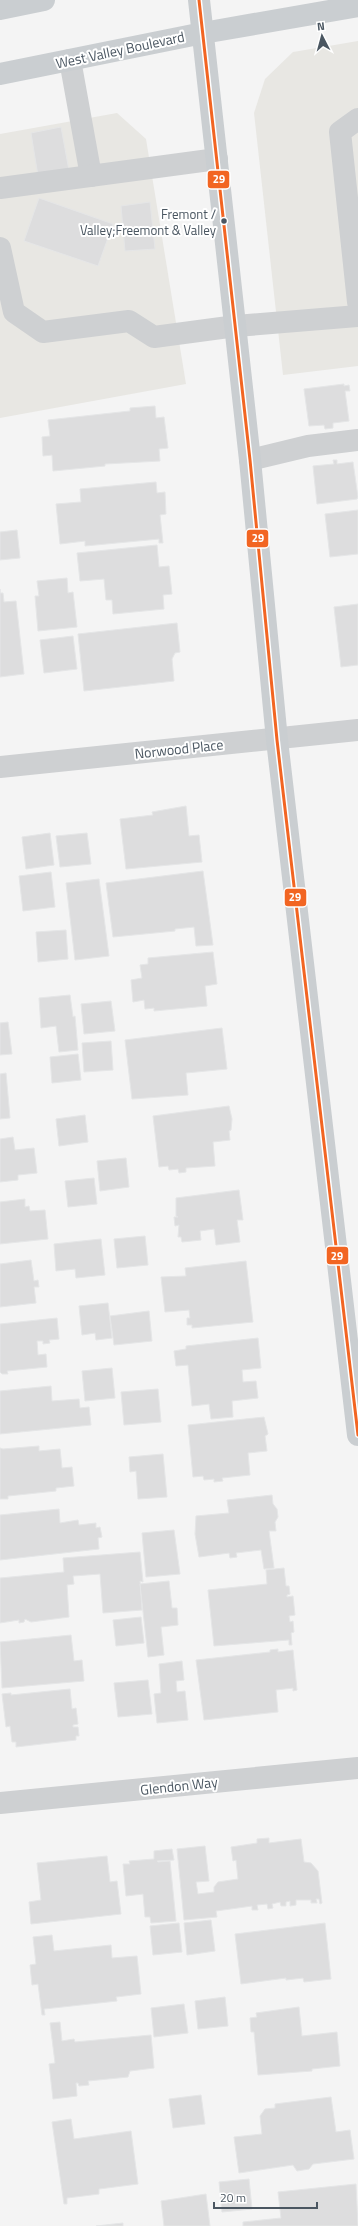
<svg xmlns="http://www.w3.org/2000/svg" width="358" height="2226" viewBox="0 0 358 2226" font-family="'Titillium Web',sans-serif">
<rect width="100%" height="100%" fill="#f4f4f4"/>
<g fill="#e8e7e3">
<polygon points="358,41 358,366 283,375 254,113 265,79 293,52"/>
<polygon points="117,113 146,139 186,384 0,418 0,134"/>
</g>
<g fill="#ddddde" stroke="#e5e6e7">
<polygon points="61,127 70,176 39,182 31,133"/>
<polygon points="39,198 113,224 98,266 24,241"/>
<polygon points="150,202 155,249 125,251 121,206"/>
<polygon points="344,384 344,386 349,385 350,391 345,391 349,421 333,423 333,428 325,429 324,425 309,426 304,389"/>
<polygon points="155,406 156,418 164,417 168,448 159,449 160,461 105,464 105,466 53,471 52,455 43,456 42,437 50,436 48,420 130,411 130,408"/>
<polygon points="333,460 337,460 337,464 353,462 358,497 357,499 317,504 313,466 334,464"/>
<polygon points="156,482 157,493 165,492 166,514 160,515 163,543 159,543 159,539 85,546 85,541 60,544 56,504 81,502 80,489"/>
<polygon points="358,510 358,554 330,557 325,514"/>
<polygon points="17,530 20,558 0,560 0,532"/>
<polygon points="157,545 159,567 169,566 172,594 163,595 164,609 113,614 112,600 106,600 104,579 80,581 77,553"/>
<polygon points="67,578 68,593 73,592 77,627 38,631 35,596 39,596 37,581"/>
<polygon points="0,589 0,593 3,593 4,602 16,601 24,674 0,677"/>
<polygon points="358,604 358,665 341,667 334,607"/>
<polygon points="177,623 180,652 175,653 172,659 174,681 84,691 78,634"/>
<polygon points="73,636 77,669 44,673 40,640"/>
<polygon points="186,806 189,836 199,835 202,862 126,869 120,819 153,815 152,812"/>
<polygon points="50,833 54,865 26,869 22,837"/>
<polygon points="87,833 91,864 60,867 56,836"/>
<polygon points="203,871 213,945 196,946 194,927 175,929 175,931 113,937 106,883"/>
<polygon points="51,872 55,907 23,911 19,876"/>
<polygon points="99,879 109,956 75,960 66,883"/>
<polygon points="66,930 68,959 38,962 36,932"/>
<polygon points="213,952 217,984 205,986 207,1006 154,1011 154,1008 145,1009 144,1000 133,1002 131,980 142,978 140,965 148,964 148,958"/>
<polygon points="70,995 73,1017 75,1016 78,1050 59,1052 56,1026 41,1028 39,998"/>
<polygon points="111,1001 115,1031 84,1034 81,1004"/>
<polygon points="8,1022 12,1054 0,1055 0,1023"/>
<polygon points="222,1028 227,1069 186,1073 188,1095 132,1099 125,1040"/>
<polygon points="111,1041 113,1070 84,1072 82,1043"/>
<polygon points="78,1054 81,1080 52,1083 50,1057"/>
<polygon points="6,1073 10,1118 0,1119 0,1074"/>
<polygon points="229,1106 232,1119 231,1130 229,1131 230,1140 213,1142 215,1166 186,1168 186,1172 179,1173 178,1169 169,1170 168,1166 159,1167 153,1116"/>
<polygon points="85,1115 88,1142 59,1146 56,1119"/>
<polygon points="13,1137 15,1150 34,1148 37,1173 18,1175 18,1180 0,1182 0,1139"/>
<polygon points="126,1158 129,1187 100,1191 97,1161"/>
<polygon points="94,1178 97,1204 68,1207 65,1181"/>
<polygon points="239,1190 243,1220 237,1220 240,1242 216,1245 214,1229 200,1231 201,1240 182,1242 181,1237 178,1237 179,1225 175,1226 174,1217 178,1217 176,1216 176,1198"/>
<polygon points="25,1199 25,1207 29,1206 30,1211 45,1210 48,1239 0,1244 0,1202"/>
<polygon points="145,1236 148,1265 117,1268 114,1239"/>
<polygon points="101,1239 105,1275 76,1278 75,1269 56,1271 54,1244"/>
<polygon points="31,1260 34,1281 38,1280 39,1287 34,1287 36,1303 0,1307 0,1264"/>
<polygon points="246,1261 253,1322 192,1328 192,1325 187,1325 187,1318 190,1318 189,1310 165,1312 161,1277 186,1276 185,1268"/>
<polygon points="108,1303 112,1338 96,1340 95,1333 82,1335 79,1306"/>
<polygon points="149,1311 152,1341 114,1345 110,1316"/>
<polygon points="57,1318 59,1339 49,1340 50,1343 43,1344 43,1341 37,1341 38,1355 46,1354 47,1367 7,1371 8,1374 2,1374 0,1372 0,1324"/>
<polygon points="258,1338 261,1368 242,1370 243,1382 256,1381 258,1398 232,1401 233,1417 211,1419 209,1404 192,1406 188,1365 176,1366 174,1351 186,1349 186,1346"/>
<polygon points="112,1368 115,1398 85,1401 82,1371"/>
<polygon points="51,1386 52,1401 79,1399 80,1408 89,1407 91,1425 0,1434 0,1391"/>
<polygon points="158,1389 161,1422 124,1425 121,1392"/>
<polygon points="264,1417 268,1434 265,1436 267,1451 248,1453 250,1475 222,1478 223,1481 214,1482 214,1479 204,1480 203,1476 193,1477 188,1425"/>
<polygon points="39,1446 39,1451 60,1449 62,1468 72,1467 74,1486 56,1488 56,1491 8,1496 8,1499 0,1499 0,1448 3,1449"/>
<polygon points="163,1454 167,1497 138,1499 136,1471 130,1472 129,1457"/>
<polygon points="272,1495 273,1504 277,1509 278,1517 275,1522 276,1531 269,1531 274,1568 264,1569 261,1550 236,1553 237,1557 230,1558 229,1553 199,1557 195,1534 196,1516 229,1513 227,1500"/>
<polygon points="59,1509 60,1523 78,1520 79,1525 96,1523 96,1528 100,1527 102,1537 98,1538 99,1549 0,1560 0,1515"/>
<polygon points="174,1530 180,1574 146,1577 142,1533"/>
<polygon points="140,1552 143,1582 140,1581 142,1610 103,1613 100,1574 73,1576 74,1584 67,1585 69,1617 31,1622 25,1619 24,1622 19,1623 19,1620 0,1623 0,1578 64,1572 63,1558"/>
<polygon points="284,1568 286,1586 289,1586 290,1594 287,1595 287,1597 293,1596 295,1615 289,1616 290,1622 293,1621 294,1632 291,1633 292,1645 289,1645 289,1640 214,1646 208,1590 267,1584 266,1570"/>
<polygon points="169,1581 172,1608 177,1608 178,1625 161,1627 164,1655 148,1657 140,1584"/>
<polygon points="141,1617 144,1643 116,1646 113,1620"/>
<polygon points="71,1635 74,1661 82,1660 84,1681 2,1688 0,1642"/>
<polygon points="278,1649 278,1652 293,1650 297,1690 293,1691 293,1688 276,1690 278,1712 204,1720 196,1660 270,1652 270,1650"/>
<polygon points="182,1661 184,1680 176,1681 177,1692 185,1691 188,1720 157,1723 154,1694 161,1693 159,1664"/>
<polygon points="148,1680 152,1714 118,1717 114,1683"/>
<polygon points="70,1689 72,1709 76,1708 78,1724 73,1725 73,1727 78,1727 79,1736 76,1736 76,1740 16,1747 16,1742 12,1742 10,1726 6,1727 2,1694 11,1693 11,1695"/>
<polygon points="269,1838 269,1843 301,1839 304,1862 311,1863 318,1871 322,1903 320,1904 319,1899 316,1899 317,1903 311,1903 311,1900 296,1900 296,1905 290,1906 290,1901 286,1902 286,1906 281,1906 280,1902 272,1904 273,1908 268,1909 267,1904 257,1905 258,1910 252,1910 252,1906 216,1911 217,1917 184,1920 177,1849 205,1846 209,1881 196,1882 198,1894 214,1892 214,1887 218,1882 238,1879 236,1860 233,1861 231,1847 257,1843 257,1839"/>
<polygon points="172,1849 174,1860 157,1861 158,1862 170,1861 176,1921 151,1923 150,1917 145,1917 143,1894 126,1896 123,1864 130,1864 129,1861 154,1859 154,1851"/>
<polygon points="107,1856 110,1882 117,1881 121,1914 31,1924 29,1902 41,1900 37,1863"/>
<polygon points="211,1920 215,1951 187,1955 184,1923"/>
<polygon points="179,1923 182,1952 153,1955 150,1926"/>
<polygon points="325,1923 331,1979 304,1982 303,1978 286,1980 286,1978 241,1984 235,1934"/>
<polygon points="52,1935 54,1951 111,1945 112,1958 137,1956 141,1994 116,1997 117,2001 44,2009 45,2015 42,2015 38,1984 32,1985 30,1965 36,1964 33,1937"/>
<polygon points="225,1997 228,2026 198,2029 195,2001"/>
<polygon points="184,2004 188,2033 154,2037 151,2008"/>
<polygon points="299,2007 302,2036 337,2032 340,2066 312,2069 312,2071 258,2075 254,2032 251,2032 250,2018 257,2017 256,2013"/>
<polygon points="60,2022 62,2041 74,2039 75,2042 151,2035 154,2068 130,2071 128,2077 88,2081 89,2085 79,2086 78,2083 76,2083 77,2096 53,2099 49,2064 55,2063 50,2023"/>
<polygon points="201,2095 205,2124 173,2128 169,2099"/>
<polygon points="331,2097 336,2132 350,2130 354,2159 313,2164 309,2169 297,2171 293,2165 239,2173 234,2137 262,2134 260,2116 265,2109 275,2108 275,2104"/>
<polygon points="71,2119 74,2139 131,2131 138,2184 99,2189 99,2194 67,2198 67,2204 64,2204 52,2122"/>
<polygon points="249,2179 252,2209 222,2212 219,2182"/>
<polygon points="356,2184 358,2226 243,2226 243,2222 281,2218 278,2192"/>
<polygon points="206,2194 210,2226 164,2226 161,2201"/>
<polygon points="123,2223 123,2226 96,2226"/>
</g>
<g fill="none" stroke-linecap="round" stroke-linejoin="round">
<g stroke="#ced0d2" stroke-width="22">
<polyline points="70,60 91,176"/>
<polyline points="358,119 340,132 358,302"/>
<polyline points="0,188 217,159"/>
<polyline points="0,248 14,312 43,332 129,321 154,337 236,326 358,316"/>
<polyline points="250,460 308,446 358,440"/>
<polyline points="0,767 358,730"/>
<polyline points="0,1803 358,1768"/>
</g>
<g stroke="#caced1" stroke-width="22">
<polyline points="199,0 250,460 277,740 358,1435"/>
<polyline points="0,9 44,0"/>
<polyline points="0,74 203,33 358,6"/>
</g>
<g stroke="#fff" stroke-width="6">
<polyline id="bus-1" points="199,0 250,460 277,740 358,1435"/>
</g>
<use href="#bus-1" stroke="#f26522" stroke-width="3"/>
</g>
<circle fill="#4a5661" stroke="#fff" stroke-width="1.5" cx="224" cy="221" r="3.5"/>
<g text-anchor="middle" stroke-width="4" stroke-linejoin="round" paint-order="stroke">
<g font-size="13" fill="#4a5661" stroke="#fff" text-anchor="end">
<text x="216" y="219">Fremont /<tspan x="216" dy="16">Valley;Freemont &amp; Valley</tspan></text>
</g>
<g font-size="14" fill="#4a5661" stroke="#fff">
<text transform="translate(120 50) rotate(-12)" y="5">West Valley Boulevard</text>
<text transform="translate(179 749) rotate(-6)" y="5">Norwood Place</text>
<text transform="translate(179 1786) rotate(-6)" y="5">Glendon Way</text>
</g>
</g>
<g stroke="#fff" stroke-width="1.5">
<rect x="207" y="170" width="23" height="19" rx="4" fill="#f26522"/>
<rect x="246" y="529" width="23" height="19" rx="4" fill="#f26522"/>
<rect x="284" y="888" width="23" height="19" rx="4" fill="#f26522"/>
<rect x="326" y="1246" width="23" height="19" rx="4" fill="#f26522"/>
</g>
<g font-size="11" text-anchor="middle" font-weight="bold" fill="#fff">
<text x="219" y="183">29</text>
<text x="258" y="542">29</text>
<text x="295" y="901">29</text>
<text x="337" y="1260">29</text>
</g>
<g transform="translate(322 36) rotate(354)" stroke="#ffffff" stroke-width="3" paint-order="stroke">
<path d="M0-3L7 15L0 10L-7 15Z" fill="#4a5661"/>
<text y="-6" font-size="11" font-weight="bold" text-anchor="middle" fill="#4a5661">N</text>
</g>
<path d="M214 2202v6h103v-6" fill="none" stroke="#4a5661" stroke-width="2"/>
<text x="220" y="2202" font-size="12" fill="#4a5661" stroke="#ffffff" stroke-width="3" paint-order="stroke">20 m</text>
</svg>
